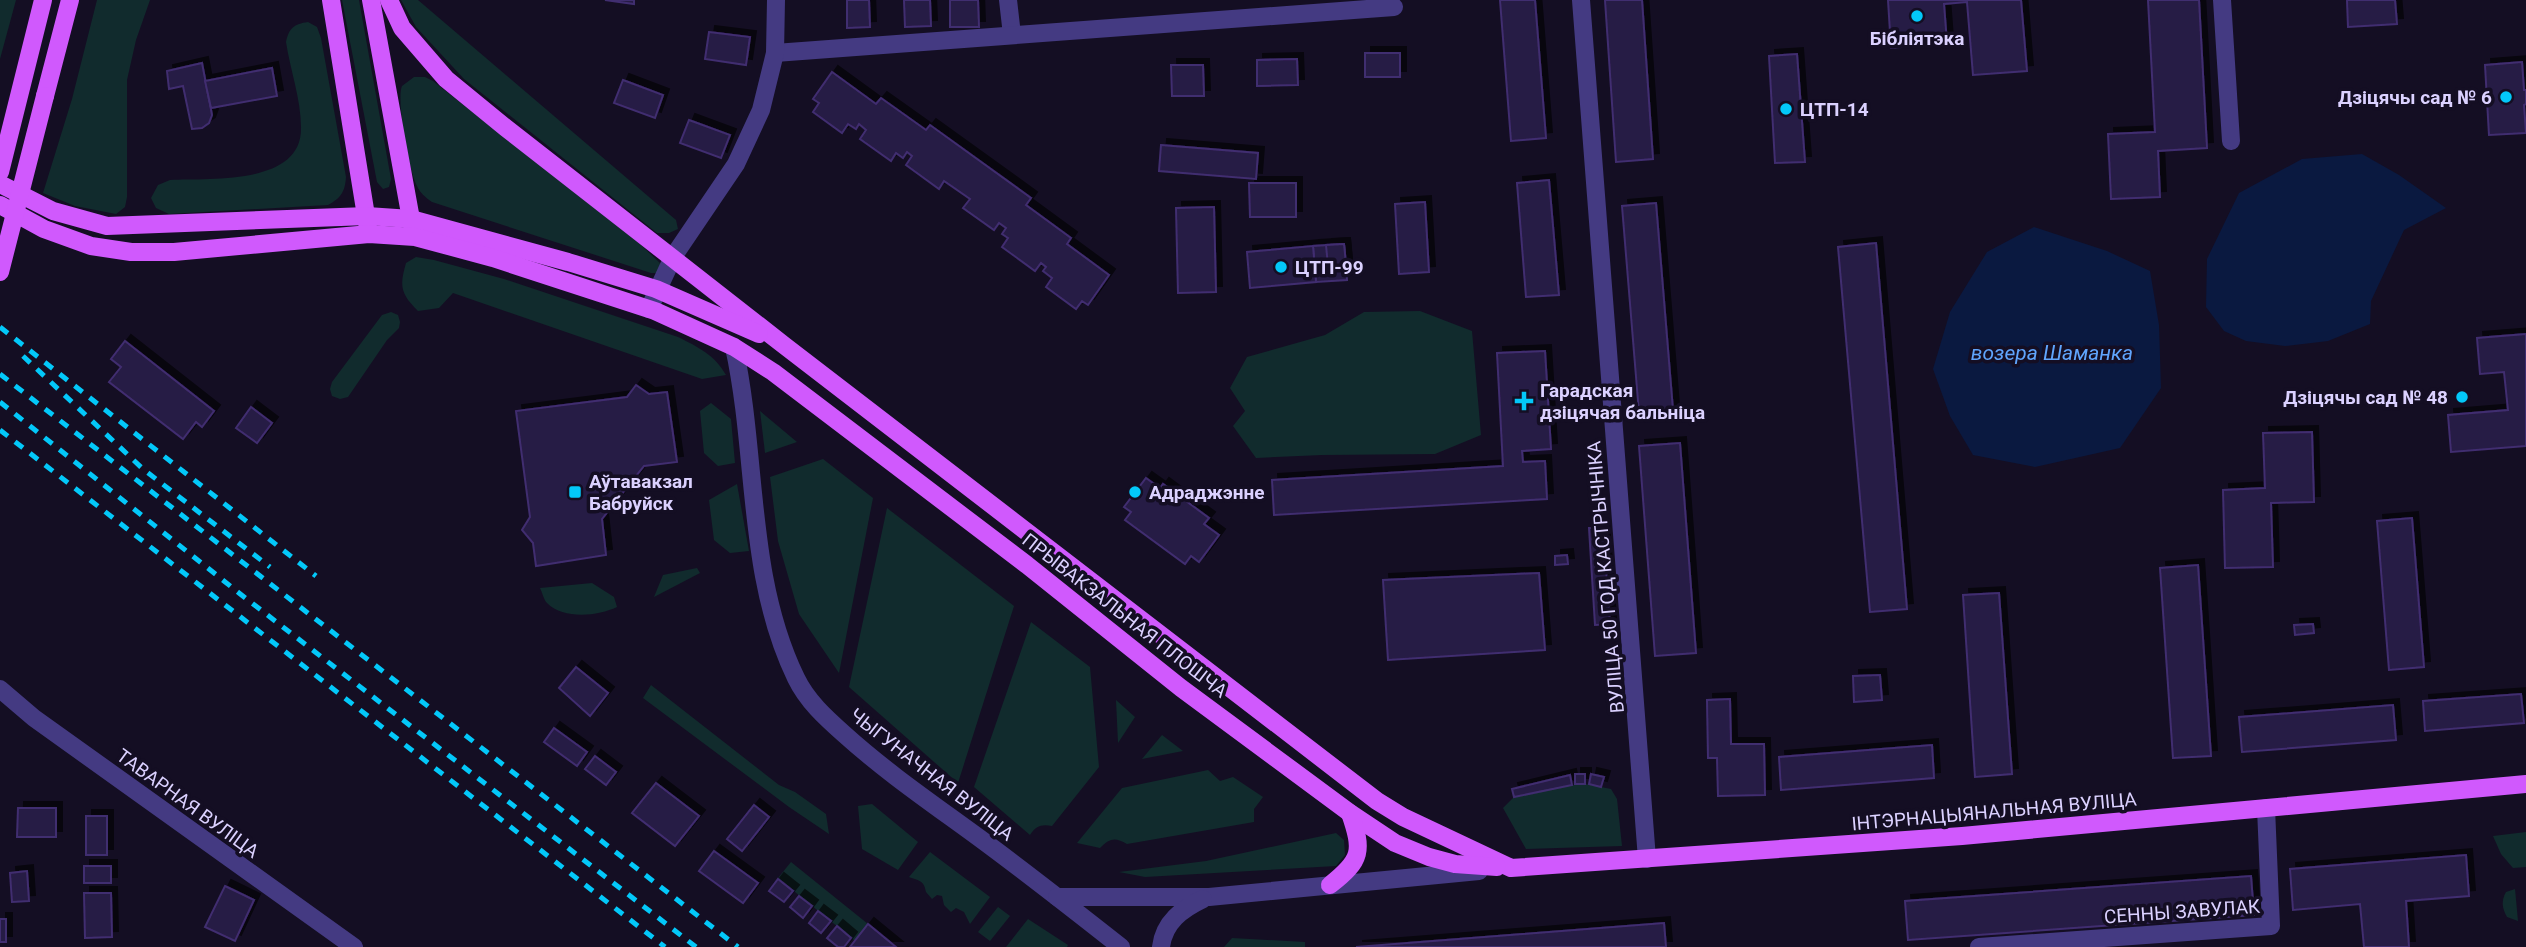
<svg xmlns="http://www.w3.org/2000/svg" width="2526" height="947" viewBox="0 0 2526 947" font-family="Roboto,sans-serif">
<defs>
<filter id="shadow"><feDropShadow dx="6" dy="-6" stdDeviation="0" flood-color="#0009"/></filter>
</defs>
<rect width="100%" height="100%" fill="#140e23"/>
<g fill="#112b2d">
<polygon points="0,0 16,0 0,59"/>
<polygon points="97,0 150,0 136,40 127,80 127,197 125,207 116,214 75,206 43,193 72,99"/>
<polygon points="342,0 359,0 391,179 389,187 383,189 377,182"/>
<polygon points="401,0 418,0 676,220 678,229 669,233 657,233 464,79 416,27"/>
<path d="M308,22L317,27L321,38L346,177C345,192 341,198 328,205L169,214L156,208L151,198L158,185L170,180C209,178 303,186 301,127C301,99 290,69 286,42C289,28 294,24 308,22Z"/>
<path d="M414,77H425L433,81L640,244L662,265L659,273H651L432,202C425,197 420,193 417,186C409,171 396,99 402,86Z"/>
<path d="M416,257L434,260L504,279L678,337C698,347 715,355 726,375L702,379L453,293L439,308L418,311C401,294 399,287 406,263Z"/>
<polygon points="1420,311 1472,331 1481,435 1435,454 1322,455 1256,458 1233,426 1245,411 1230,388 1247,357 1325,335 1364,312"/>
<polygon points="391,312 398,315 400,322 399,328 387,340 348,397 340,399 332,396 330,389 332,382 382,315"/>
<polygon points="711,403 731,419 735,463 718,466 704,453 700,411"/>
<polygon points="760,411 797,442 765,453"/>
<polygon points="823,459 873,498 839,673 799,614 778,541 770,477"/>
<polygon points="737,484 749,551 730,553 714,540 709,500"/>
<polygon points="887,508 1014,606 958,783 849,687"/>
<polygon points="697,568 700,573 654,597 663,575"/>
<path d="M592,583L614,597L617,607C598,616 564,620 547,603C544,600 542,592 540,588Z"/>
<path d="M1031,622L1090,667L1099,767L1052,826C1041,824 1036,826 1030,835L974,787Z"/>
<polygon points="651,685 779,785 795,792 826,814 829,834 789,807 643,698"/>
<polygon points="1116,700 1135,717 1118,743"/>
<polygon points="1162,735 1183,751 1142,759"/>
<path d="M1208,770L1220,781L1233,777L1263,797L1254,809V822L1127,844C1115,837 1110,838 1100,848L1077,843L1122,788Z"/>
<polygon points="1586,784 1611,789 1617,799 1622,846 1526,849 1503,808 1514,797 1572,785"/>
<polygon points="872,804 918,842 898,870 862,849 858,806"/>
<polygon points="2526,832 2526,867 2513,868 2501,854 2493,836"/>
<polygon points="1336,833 1344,840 1345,855 1336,866 1145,877 1119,872 1206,861"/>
<path d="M930,852L990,897L970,924L964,912L956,908L951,912L944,905L942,896L937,895L932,899L926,892C924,880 919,881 909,877Z"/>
<polygon points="791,862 868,924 855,941 778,878"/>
<path d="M2515,889L2518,921L2507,917C2502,908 2501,901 2506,892Z"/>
<polygon points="998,907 1010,916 990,941 978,932"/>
<polygon points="1028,919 1068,945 1067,947 1006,947"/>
<polygon points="1232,938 1305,942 1305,947 1224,947"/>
</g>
<g fill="#0a1940">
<polygon points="2362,154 2399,175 2446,208 2404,230 2371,301 2370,324 2328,341 2285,346 2246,341 2224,331 2206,307 2207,259 2239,193 2302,159"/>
<polygon points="2034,227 2107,251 2150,271 2159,325 2161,388 2120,448 2035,467 1973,455 1950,416 1933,369 1950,312 1987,252"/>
</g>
<g fill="#271b44" stroke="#412d70" stroke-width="2" filter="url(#shadow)">
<polygon points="605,0 634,0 634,4"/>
<polygon points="847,0 869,0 870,27 847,28"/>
<polygon points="904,0 930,0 931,26 905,27"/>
<polygon points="950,0 978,0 979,27 950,27"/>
<polygon points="1500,0 1535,0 1546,138 1511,141"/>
<polygon points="1605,0 1642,0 1653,159 1616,162"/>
<polygon points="1888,0 2021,0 2027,71 1973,75 1967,2 1944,4 1947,43 1891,48"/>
<polygon points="2148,0 2199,0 2207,148 2158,151 2160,197 2111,199 2108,134 2155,132"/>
<polygon points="2347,0 2395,0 2397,24 2348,27"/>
<polygon points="709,32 750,37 746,65 705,59"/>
<rect x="1365" y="53" width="35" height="24"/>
<polygon points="1797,54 1805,162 1775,163 1769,56"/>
<polygon points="1297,59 1298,85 1257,86 1257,60"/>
<polygon points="2522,62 2524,90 2526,90 2526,104 2524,105 2526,133 2489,135 2485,65"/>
<polygon points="202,63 212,115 209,123 202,128 192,129 183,86 169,89 167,71"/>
<polygon points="1171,65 1203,65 1204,96 1172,96"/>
<polygon points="272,68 277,96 211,108 205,81"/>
<polygon points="832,72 876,104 881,98 926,130 930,125 1031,198 1026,205 1071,238 1067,244 1109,275 1088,305 1082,301 1076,309 1046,287 1052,278 1043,271 1046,267 1041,263 1035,271 1002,247 1008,238 1002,234 1006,228 999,223 994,230 963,208 970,199 944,181 939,189 906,165 912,156 907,152 903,158 896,153 891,161 860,139 866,130 859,124 856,129 848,124 842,133 813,112 819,103 813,99"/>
<polygon points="623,80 663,95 655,118 614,103"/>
<polygon points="689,120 730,135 721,158 680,143"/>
<polygon points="1161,145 1258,153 1256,179 1159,171"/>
<polygon points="1549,180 1559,295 1526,297 1517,183"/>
<polygon points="1249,183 1296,183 1296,217 1250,217"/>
<polygon points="1425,202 1429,272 1399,274 1395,204"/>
<polygon points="1656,203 1673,410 1639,413 1622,206"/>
<polygon points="1214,207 1216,292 1178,293 1176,208"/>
<polygon points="1876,243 1907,609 1870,612 1838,247"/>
<polygon points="1344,244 1347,280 1316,282 1313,246"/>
<polygon points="1344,244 1346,264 1328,266 1326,245"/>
<polygon points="1313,246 1316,282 1250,288 1247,252"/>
<polygon points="2526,334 2526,446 2451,452 2448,415 2508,410 2504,372 2480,374 2477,338"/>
<polygon points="125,341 214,411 202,427 196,422 183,439 109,382 121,367 111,359"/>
<polygon points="1545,351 1551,449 1522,451 1523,462 1545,461 1547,499 1274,515 1272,480 1503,466 1497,353"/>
<polygon points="636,385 649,394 667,392 677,462 644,466 602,519 606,555 536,566 533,543 522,530 530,517 516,411 627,397"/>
<polygon points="251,407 272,423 257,443 236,428"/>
<polygon points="2312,432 2314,502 2271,503 2273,567 2225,568 2223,490 2265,488 2263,433"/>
<polygon points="1680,443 1696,653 1655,656 1639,446"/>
<polygon points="1146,478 1160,488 1163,484 1209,518 1204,524 1219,535 1199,562 1191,556 1185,564 1125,520 1131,512 1124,507"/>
<polygon points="2412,518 2424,667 2389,670 2377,521"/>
<polygon points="1589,528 1603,528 1610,624 1595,625"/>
<polygon points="1567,555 1568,564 1555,565 1555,556"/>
<polygon points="2198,565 2211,756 2173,758 2160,568"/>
<polygon points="1539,573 1545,650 1388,660 1383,580"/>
<polygon points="1999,593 2012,774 1975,777 1963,595"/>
<polygon points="2313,624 2314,633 2295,635 2294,625"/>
<polygon points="576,667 608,693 590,716 559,688"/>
<polygon points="1880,675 1882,700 1854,702 1853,676"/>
<polygon points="2521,694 2524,723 2425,731 2423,701"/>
<polygon points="1730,699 1731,744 1764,744 1765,795 1718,796 1717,758 1708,758 1707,700"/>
<polygon points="2393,705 2396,740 2242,752 2239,717"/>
<polygon points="554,728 587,752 577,766 544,742"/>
<polygon points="1932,745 1934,778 1781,790 1779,757"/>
<polygon points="595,756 616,772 606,785 585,769"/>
<rect x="1575" y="774" width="10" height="10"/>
<polygon points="1591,774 1604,777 1601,787 1589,784"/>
<polygon points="1570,775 1572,785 1514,797 1512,789"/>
<polygon points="656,783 699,816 675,846 632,813"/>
<polygon points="754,805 769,817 742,851 727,839"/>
<polygon points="18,808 56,808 56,837 17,837"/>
<rect x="86" y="816" width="21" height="39"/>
<polygon points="714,851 758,883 743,903 699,871"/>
<polygon points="2466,855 2469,896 2406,901 2409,947 2364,947 2360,904 2293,910 2290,869"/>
<rect x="84" y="866" width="27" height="17"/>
<polygon points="27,871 29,901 12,902 10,873"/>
<polygon points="2251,876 2254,915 1908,940 1905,901"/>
<polygon points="778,879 793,891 784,902 769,891"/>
<polygon points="225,886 254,900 235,941 205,927"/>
<polygon points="84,893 111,893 112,937 85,938"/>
<polygon points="799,896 812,906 803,918 790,907"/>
<polygon points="818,911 831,921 821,933 809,923"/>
<rect x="0" y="919" width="6" height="23"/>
<polygon points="1664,923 1666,947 1356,947"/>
<polygon points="868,924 896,947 850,947"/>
<polygon points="837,926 851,938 844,947 838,947 827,938"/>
</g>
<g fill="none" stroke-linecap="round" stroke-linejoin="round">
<g stroke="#443a82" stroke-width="18">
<polyline points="1008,0 1012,35"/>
<polyline points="1581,0 1647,859"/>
<polyline points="2222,0 2231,141"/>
<polyline points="775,53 1394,7"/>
<polyline points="649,309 673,257 736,164 761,110 775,53 776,0"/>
<path d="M734,347C758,457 746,575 796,678C807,701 826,718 844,734C886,772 933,804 978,837C1027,873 1074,910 1121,947"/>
<polyline points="0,689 34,718 354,947"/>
<polyline points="1057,897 1209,897 1479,871"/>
<path d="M1161,947C1164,922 1182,909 1203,899"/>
<polyline points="1979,947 2271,926 2266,808"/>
</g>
<g stroke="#d059fd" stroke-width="18">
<polyline points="331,0 368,228"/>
<polyline points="371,0 413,230"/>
<polyline points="389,0 402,28 446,79 506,128 785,346 1377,801 1403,817 1511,868 1962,836 2526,784"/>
<polyline points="45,96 70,0"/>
<polyline points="0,172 43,0"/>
<polyline points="0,184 53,211 107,226 367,216 411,219 568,262 656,289 759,334"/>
<polyline points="0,205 44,229 91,246 131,252 174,252 369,234 415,237 493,258 655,311 734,347 773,372 1027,565 1181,688 1350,813 1395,843 1429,857 1455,864 1497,867"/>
<path d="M1330,885C1362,860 1363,851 1350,813"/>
</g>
<g stroke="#03c8f9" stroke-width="5" stroke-dasharray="10 9" stroke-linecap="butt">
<polyline points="0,327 316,576"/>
<polyline points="23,356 143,469 270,567"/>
<polyline points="0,374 738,947"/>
<polyline points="0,402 239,593 696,947"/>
<polyline points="0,430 665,947"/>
</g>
<polyline stroke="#d059fd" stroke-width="18" points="0,272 45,96"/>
</g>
<g fill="#03c8f9" stroke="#140e23" stroke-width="2.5">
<circle cx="1917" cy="16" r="7"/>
<circle cx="2506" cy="97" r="7"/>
<circle cx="1786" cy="109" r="7"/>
<circle cx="1281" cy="267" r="7"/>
<circle cx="2462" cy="397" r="7"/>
<path d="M1520.5 390.5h7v7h7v7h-7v7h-7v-7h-7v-7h7z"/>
<rect x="568" y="485" width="14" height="14" rx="3.5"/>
<circle cx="1135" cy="492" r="7"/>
</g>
<g text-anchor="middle" stroke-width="7" stroke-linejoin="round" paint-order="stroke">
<g font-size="19" font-weight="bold" fill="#dbd1ff" stroke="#140e23" text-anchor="start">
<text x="1917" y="45" text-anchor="middle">Бібліятэка</text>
<text x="2492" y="104" text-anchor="end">Дзіцячы сад № 6</text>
<text x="1800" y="116">ЦТП-14</text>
<text x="1295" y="274">ЦТП-99</text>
<text x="1540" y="397">Гарадская<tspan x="1540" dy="22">дзіцячая бальніца</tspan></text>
<text x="2448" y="404" text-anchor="end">Дзіцячы сад № 48</text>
<text x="589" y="488">Аўтавакзал<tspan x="589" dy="22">Бабруйск</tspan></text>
<text x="1149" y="499">Адраджэнне</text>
</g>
<g font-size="19" fill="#dbd1ff" stroke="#140e23">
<text transform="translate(1605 577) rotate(-95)" y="7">ВУЛІЦА 50 ГОД КАСТРЫЧНІКА</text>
<text transform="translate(1125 615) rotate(38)" y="7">ПРЫВАКЗАЛЬНАЯ ПЛОШЧА</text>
<text transform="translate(932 774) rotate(38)" y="7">ЧЫГУНАЧНАЯ ВУЛІЦА</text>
<text transform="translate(188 803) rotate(36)" y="7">ТАВАРНАЯ ВУЛІЦА</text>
<text transform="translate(1994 811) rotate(-5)" y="7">ІНТЭРНАЦЫЯНАЛЬНАЯ ВУЛІЦА</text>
<text transform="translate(2182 911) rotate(-4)" y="7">СЕННЫ ЗАВУЛАК</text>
</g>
<g font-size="21" font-style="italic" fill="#60a5fd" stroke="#140e23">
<text x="2052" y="360">возера Шаманка</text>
</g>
</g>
</svg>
